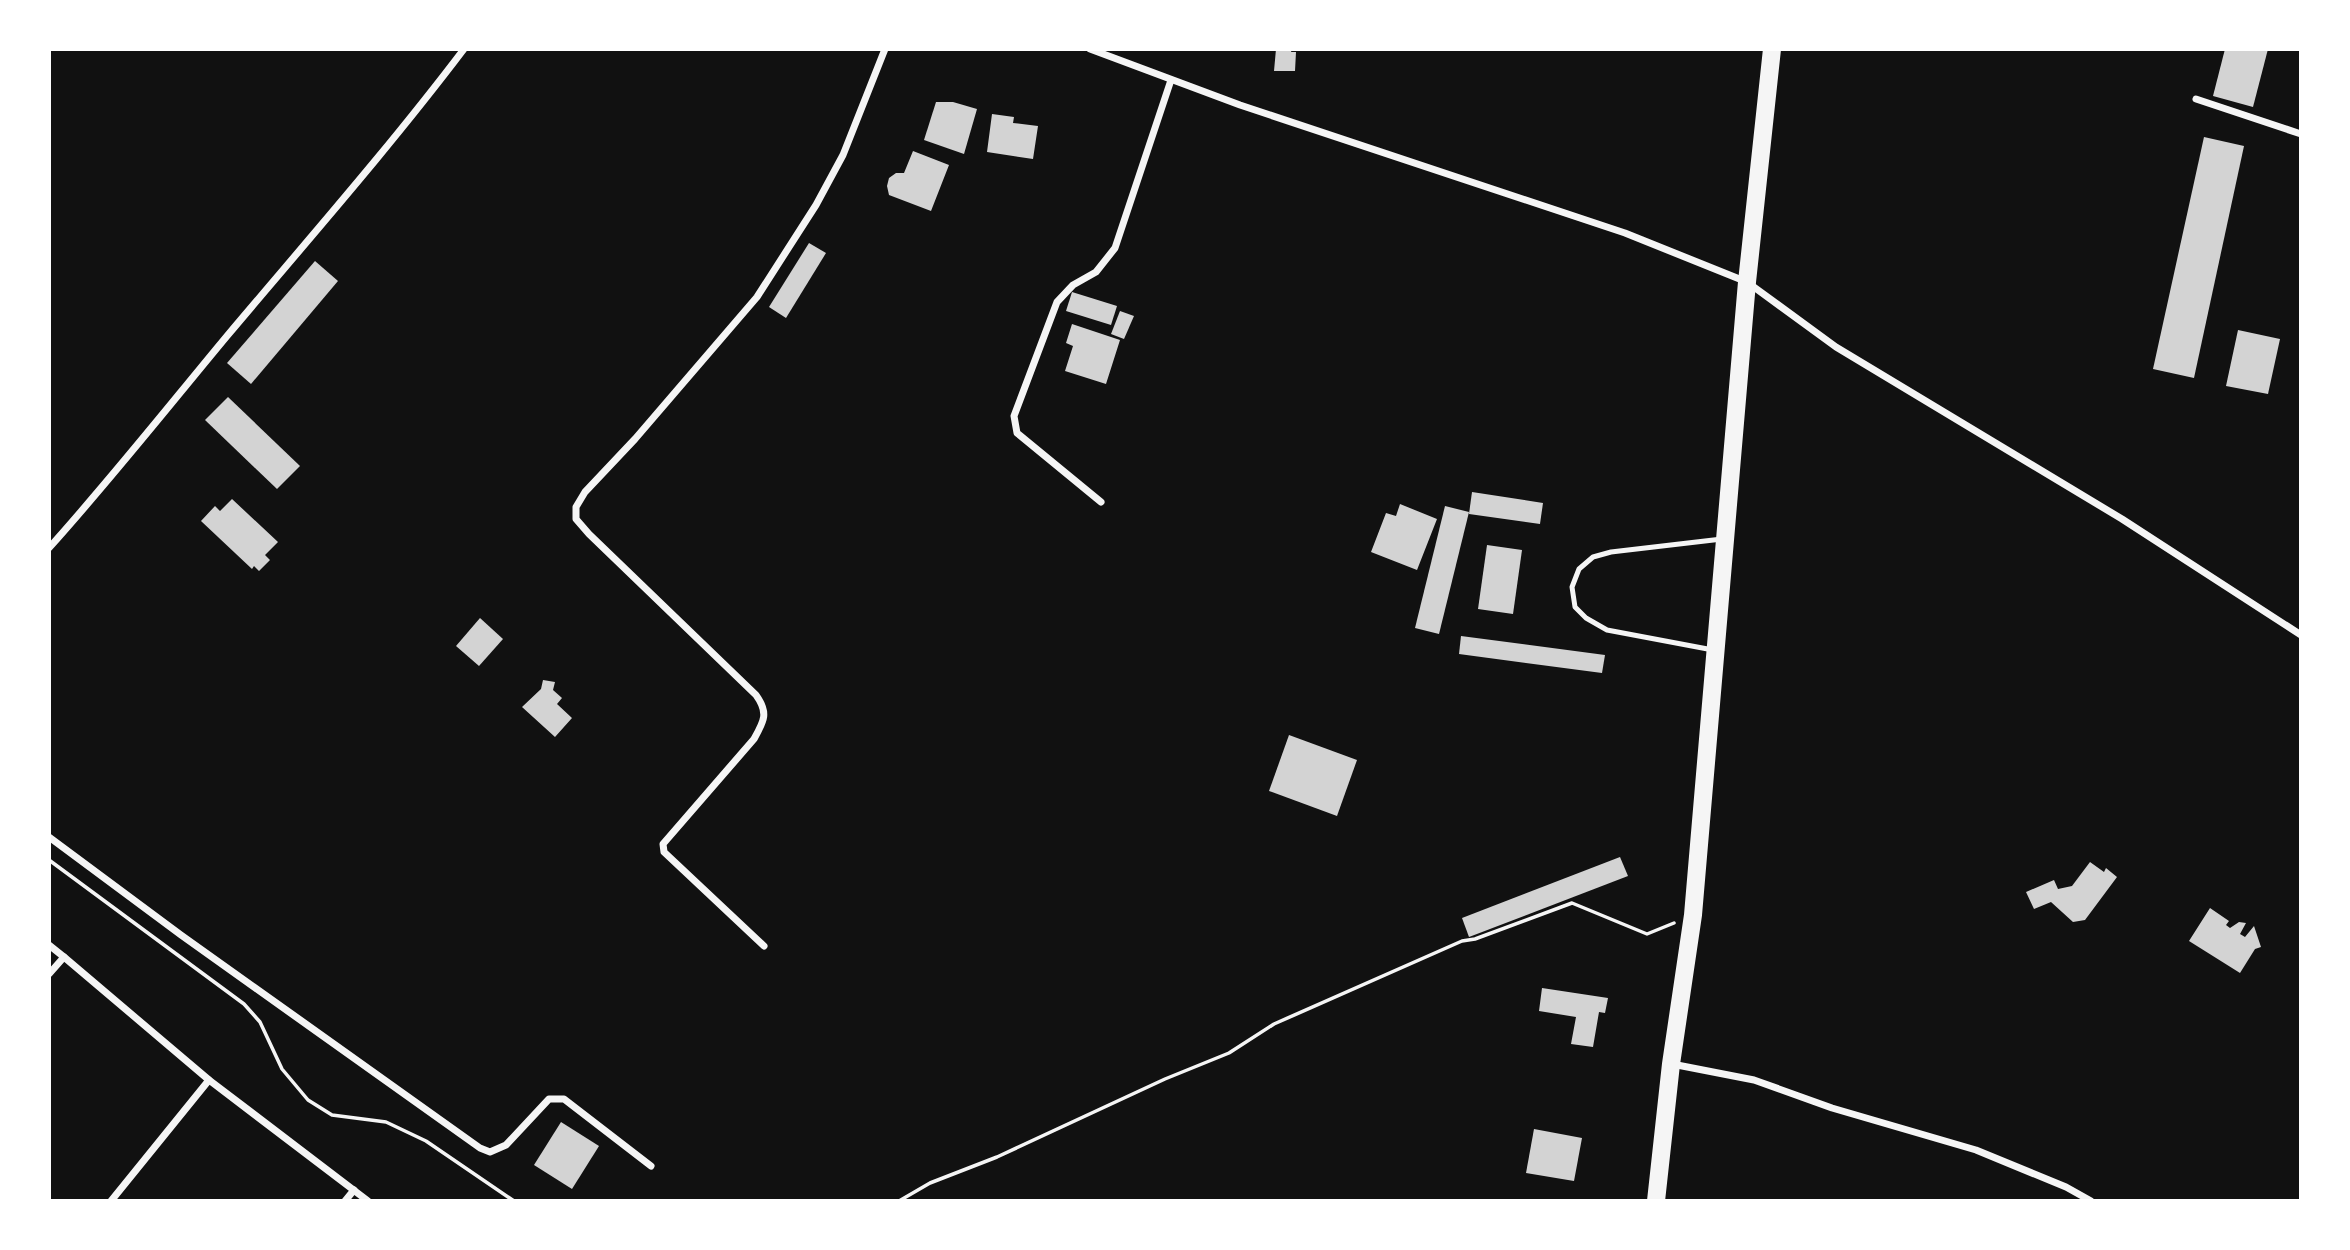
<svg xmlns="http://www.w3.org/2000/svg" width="2350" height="1250" viewBox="0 0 2350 1250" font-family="'Work Sans',sans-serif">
<rect width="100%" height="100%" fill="#111"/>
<g fill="#d3d3d3">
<polygon points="1276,49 1292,49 1291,52 1296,52 1295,71 1274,71"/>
<polygon points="2225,49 2268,49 2253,107 2213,96"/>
<polygon points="936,102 953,102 977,109 964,154 924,140"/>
<polygon points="992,114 1014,117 1013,123 1038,126 1033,159 987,152"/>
<polygon points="2204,137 2244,146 2194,378 2153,369"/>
<polygon points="913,151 949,165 931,211 889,195 887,186 889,178 896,173 904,173"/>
<polygon points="809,243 826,253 786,318 769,307"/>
<polygon points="315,261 338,281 251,384 227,363"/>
<polygon points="1072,292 1117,306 1111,325 1066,311"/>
<polygon points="1120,311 1134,316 1124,339 1111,334"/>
<polygon points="1072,324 1120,340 1106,384 1065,371 1073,346 1066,343"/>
<polygon points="2238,330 2280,339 2268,394 2226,386"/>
<polygon points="228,397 300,466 277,489 205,420"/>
<polygon points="1472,492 1543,503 1540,524 1469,514"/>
<polygon points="232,499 278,542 265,555 270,560 259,571 254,566 252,569 201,521 215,506 220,511"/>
<polygon points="1400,504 1437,519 1417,570 1371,552 1386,513 1396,516"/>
<polygon points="1445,506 1469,512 1439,634 1415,628"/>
<polygon points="1487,545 1522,550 1513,614 1478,609"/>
<polygon points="480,618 503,639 479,666 456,646"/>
<polygon points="1461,636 1605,655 1602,673 1459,654"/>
<polygon points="543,680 555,682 553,690 562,698 557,704 572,718 555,737 522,707 541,689"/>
<polygon points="1289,735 1357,760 1337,816 1269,791"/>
<polygon points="1620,857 1628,876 1469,937 1462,918"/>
<polygon points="2090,862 2104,872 2106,868 2117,877 2085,920 2073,922 2051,902 2034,909 2026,892 2054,880 2058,889 2072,886"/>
<polygon points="2210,908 2229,921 2226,925 2230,928 2239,922 2246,923 2240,934 2245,937 2254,926 2261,947 2255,949 2240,973 2189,941"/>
<polygon points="1542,988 1608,998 1605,1013 1599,1012 1593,1047 1571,1044 1576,1017 1539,1011"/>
<polygon points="561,1122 599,1146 572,1189 534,1165"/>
<polygon points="1534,1129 1582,1138 1574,1181 1526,1173"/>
</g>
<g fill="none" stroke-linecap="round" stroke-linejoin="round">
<g stroke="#f5f5f5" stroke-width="3.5">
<polyline points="49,860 244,1004 260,1022 282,1069 308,1100 332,1115 386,1122 426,1141 514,1201"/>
<polyline points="899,1201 930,1183 997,1157 1165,1079 1229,1053 1274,1024 1462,941 1475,939 1572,903 1647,934 1674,923"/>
</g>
<polyline stroke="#f5f5f5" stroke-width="5" points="1713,650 1607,630 1586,618 1575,607 1572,587 1579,569 1593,557 1611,552 1722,539"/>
<g stroke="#f5f5f5" stroke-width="7">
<polyline points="1090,49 1240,105 1625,233 1747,282 1836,347 2122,519 2301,635"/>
<polyline points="2196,99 2301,134"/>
<polyline points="1101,502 1017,433 1014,416 1057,302 1073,285 1096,272 1115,248 1171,80"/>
<path d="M49,548C111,479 168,407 227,336C307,241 389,148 464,49"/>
<polyline points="49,837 181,935 480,1148 490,1152 506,1145 549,1099 564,1099 651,1166"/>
<polyline points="49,945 64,957 49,974"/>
<path d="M764,946L664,852L663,844L754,739C764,721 769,713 756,695L589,534L576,519V507L585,492L635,439L757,297L816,205L843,155L885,49"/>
<polyline points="64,957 209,1080 368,1201"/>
<polyline points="1672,1064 1754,1080 1832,1108 1976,1150 2066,1187 2091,1201"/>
<polyline points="111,1201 209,1080"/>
<polyline points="345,1201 354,1190"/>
</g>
<polyline stroke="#f5f5f5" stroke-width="18" points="1656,1201 1671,1064 1693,915 1747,282 1772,49"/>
</g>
<rect width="2350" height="1250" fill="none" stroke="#ffffff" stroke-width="102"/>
</svg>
